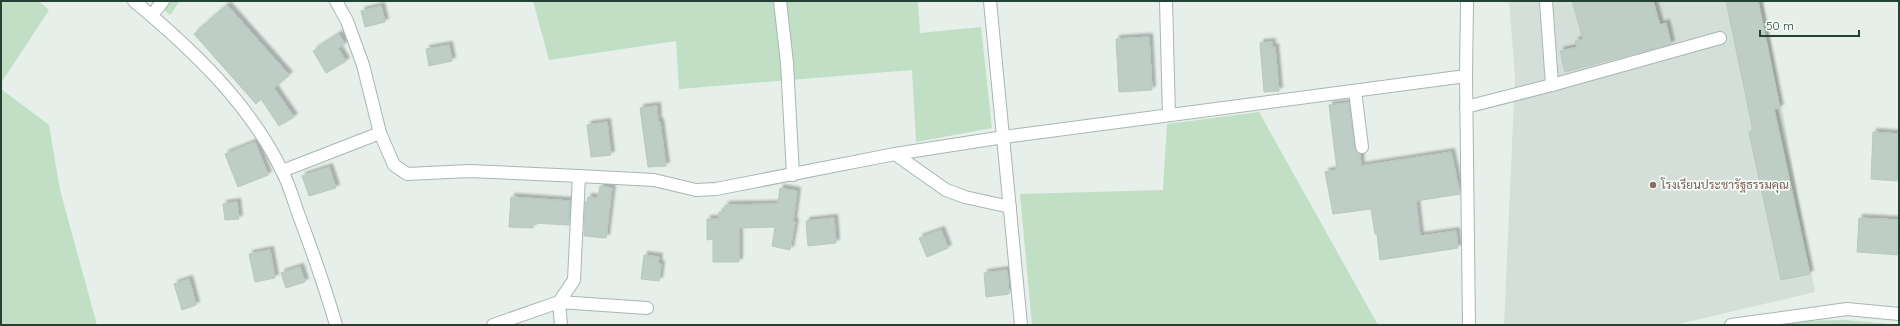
<svg xmlns="http://www.w3.org/2000/svg" width="1900" height="326" viewBox="0 0 1900 326" font-family="Quicksand,Sarabun,sans-serif">
<defs>
<filter id="shadow"><feDropShadow dx="3.5" dy="-3.5" stdDeviation="1" flood-color="#0004"/></filter>
</defs>
<rect width="100%" height="100%" fill="#e6efea"/>
<polygon fill="#d4dfd9" points="1509,1 1763,1 1815,292 1674,325 1504,325 1515,77"/>
<g fill="#c0dfc5">
<polygon points="1,1 39,1 49,10 1,83"/>
<polygon points="154,1 180,1 170,15"/>
<polygon points="533,1 918,1 920,33 981,27 992,128 916,142 912,70 679,89 676,41 549,60"/>
<polygon points="1,89 49,125 60,190 97,325 1,325"/>
<polygon points="1259,112 1378,325 1032,325 1020,194 1163,190 1167,124"/>
<polygon points="1845,320 1899,325 1779,325 1804,321"/>
</g>
<g fill="#becdc5" stroke="#b8c8c0" filter="url(#shadow)">
<polygon points="1572,1 1653,1 1660,25 1666,23 1671,44 1565,72 1560,51 1577,47 1575,41 1583,39"/>
<polygon points="1726,1 1758,1 1780,108 1774,109 1810,274 1781,280 1749,132 1753,131"/>
<polygon points="227,5 289,75 274,88 294,117 279,126 261,99 256,104 194,34"/>
<polygon points="381,6 385,22 365,27 361,11"/>
<polygon points="339,34 345,44 338,48 346,61 326,73 313,51"/>
<polygon points="1149,37 1152,90 1119,92 1116,39"/>
<polygon points="1272,42 1272,48 1275,47 1279,91 1264,92 1260,43"/>
<polygon points="449,45 452,61 429,66 426,49"/>
<polygon points="1349,103 1355,148 1360,154 1361,166 1451,152 1460,194 1416,201 1420,236 1456,231 1458,248 1380,260 1377,234 1375,234 1371,209 1333,214 1325,172 1337,170 1329,105"/>
<polygon points="657,106 658,122 660,122 666,166 648,167 640,108"/>
<polygon points="607,122 611,155 591,157 587,125"/>
<polygon points="1873,132 1899,134 1897,181 1871,179"/>
<polygon points="255,142 268,175 238,187 225,154"/>
<polygon points="329,167 336,188 309,196 302,176"/>
<polygon points="600,186 612,188 606,238 584,236 585,202 587,202 588,197 598,198"/>
<polygon points="780,188 797,191 793,222 795,222 790,250 772,246 775,227 739,228 739,262 713,262 713,239 707,240 707,219 719,219 719,212 725,212 725,205 778,204"/>
<polygon points="511,197 570,201 569,225 533,223 533,228 509,227"/>
<polygon points="237,202 239,219 225,220 223,204"/>
<polygon points="834,218 836,243 808,246 806,221"/>
<polygon points="1859,218 1899,220 1899,255 1857,252"/>
<polygon points="941,230 948,248 927,257 919,238"/>
<polygon points="270,250 275,278 255,282 249,254"/>
<polygon points="644,255 659,257 658,264 661,264 659,281 641,279"/>
<polygon points="300,267 305,282 286,288 281,273"/>
<polygon points="1007,270 1009,294 986,297 984,273"/>
<polygon points="189,279 196,305 182,310 174,284"/>
</g>
<g fill="none" stroke-linecap="round" stroke-linejoin="round">
<g stroke="#a8b7b0" stroke-width="14">
<g id="minor">
<path d="M134,1C191,48 250,104 282,171C289,184 293,199 298,213C312,250 325,287 336,325"/>
<polyline points="336,1 347,21 363,65 380,133 394,165 407,174 469,171 579,176 654,180 696,190 716,189 895,154 1004,137 1466,76"/>
<polyline points="780,1 787,63 793,175"/>
<polyline points="990,1 1021,325"/>
<polyline points="1166,1 1169,115"/>
<polyline points="1467,1 1466,76 1469,325"/>
<polyline points="1546,1 1552,85"/>
<polyline points="152,15 163,1"/>
<polyline points="1355,91 1362,147"/>
<polyline points="1466,107 1552,85 1720,38"/>
<polyline points="895,154 946,190 965,197 1010,207"/>
<polyline points="282,171 380,133"/>
<polyline points="493,325 559,302 574,280 579,176"/>
<polyline points="561,325 559,302 647,308"/>
<polyline points="1731,325 1847,309 1899,314"/>
</g>
</g>
<use href="#minor" stroke="#fff" stroke-width="12"/>
</g>
<circle fill="#8d6e63" stroke="#f7fbf8" stroke-width="1.5" cx="1653" cy="185" r="4"/>
<g text-anchor="middle" stroke-width="3.5" stroke-linejoin="round" paint-order="stroke">
<g font-size="12" fill="#785e54" stroke="#f7fbf8" text-anchor="start">
<text x="1661" y="189">โรงเรียนประชารัฐธรรมคุณ</text>
</g>
</g>
<rect width="1900" height="326" fill="none" stroke="#254136" stroke-width="4"/>
<path d="M1760 30v6h99v-6" fill="none" stroke="#254136" stroke-width="2"/>
<text x="1766" y="30" font-size="12" fill="#254136" stroke="#f7fbf8" stroke-width="3" paint-order="stroke">50 m</text>
</svg>
